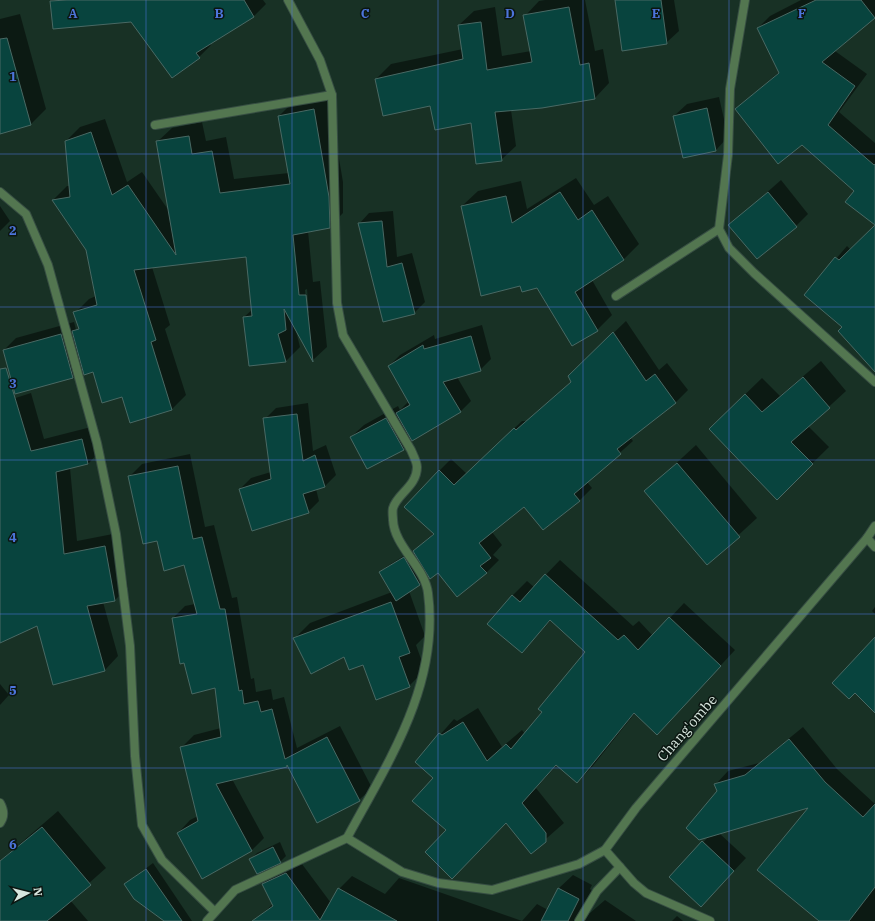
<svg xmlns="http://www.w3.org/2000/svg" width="875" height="921" viewBox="0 0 875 921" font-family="'IBM Plex Serif',serif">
<rect width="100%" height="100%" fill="#183125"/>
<g fill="#0007" fill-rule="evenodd">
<polygon points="53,0 263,0 266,4 254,16 210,43 211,45 199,57 172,77 132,21 51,2"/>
<polygon points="545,0 585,0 595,51 603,49 609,83 595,98 511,110 516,146 501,160 471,122 376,79 391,64 463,49 459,25 474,11 495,7 502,56 531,51 525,16 539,1"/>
<polygon points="616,0 674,0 679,31 666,43"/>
<polygon points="801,0 875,0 875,17 835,51 867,74 839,112 875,143 875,209 802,144 736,109 779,72 758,28 770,16"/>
<polygon points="20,14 46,109 31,124 0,133 0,19"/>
<path d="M328,95L343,182V213L329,227L308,231L313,282L320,281L327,347L313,360L295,327L300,347L286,361L249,365L244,317L253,309L247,256L152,267L170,325L165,329L186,395L172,409L131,421L123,396L93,371L83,367L73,377L15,392L4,350L16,338L74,322L81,349L84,346L75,313L89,299L96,296L87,249L53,200L67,186H70L66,141L80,127L105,119L127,182L142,172L169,211L157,142L172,128L202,122L206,141L226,137L234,179L289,173L279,116L293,102ZM307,289L309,314L307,311L305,290Z"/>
<polygon points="719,97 728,137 716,150 674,116 687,104"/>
<polygon points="576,178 594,205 608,196 639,244 624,259 592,280 612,315 597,330 537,287 521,285 462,206 478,191 521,181 527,209"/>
<polygon points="781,180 808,214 796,226 730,225"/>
<polygon points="0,206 10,221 0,231"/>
<polygon points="393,211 397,257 412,253 425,302 414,313 359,224 369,213"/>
<polygon points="875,226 875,368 873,370 840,331 844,327 805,295 847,246 851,250"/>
<polygon points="626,321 659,370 667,363 688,390 676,402 630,437 633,441 587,482 592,488 580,500 543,528 524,506 492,532 502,545 493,555 499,560 487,572 457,596 439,572 414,551 434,533 439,471 451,459 467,474 522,421 527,421 572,381 581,364"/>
<polygon points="482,325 491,359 480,370 457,377 471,401 460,412 413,439 404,449 367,468 351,437 364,425 398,406 400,410 409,401 389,366 400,355 434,335 435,339"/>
<polygon points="821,361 846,391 808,426 829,447 777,498 727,412 762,378 780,396"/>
<polygon points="31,393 44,439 95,426 101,450 88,464 70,468 77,541 118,533 128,587 115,600 103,602 118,656 105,670 37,625 0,642 0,403"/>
<polygon points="308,403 313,451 326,445 336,475 325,486 316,489 319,501 308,512 240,489 251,478 271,472 265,419 276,408"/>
<polygon points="696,445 757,518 707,564 646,491"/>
<polygon points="190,454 205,527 214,525 232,598 237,597 251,679 254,678 256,692 271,689 273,700 284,697 297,748 340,726 372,788 359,800 288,765 232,779 264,838 252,850 178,833 190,820 198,816 181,748 194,735 221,728 216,687 173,618 185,606 195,604 185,564 158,540 129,477 142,464"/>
<polygon points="410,552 426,578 409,591 425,636 416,645 425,670 409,686 345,655 294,639 310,623 392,592 380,573 386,567"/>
<polygon points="560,560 633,626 639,621 653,636 684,603 735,650 657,734 635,713 592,767 577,782 557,765 536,788 564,823 531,852 507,822 448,830 434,778 416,762 454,719 457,721 478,708 502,747 522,730 525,734 586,652 551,620 522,652 512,596 527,581 534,587"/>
<polygon points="875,607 875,614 872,611"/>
<polygon points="0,684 9,695 0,705"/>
<polygon points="803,727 837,769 875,804 875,921 820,921 810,806 719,833 746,858 713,893 670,877 709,836 718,791 716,784 728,771 759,763"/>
<polygon points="58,811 106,868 70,900 88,921 0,921 0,861"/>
<polygon points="280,842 286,856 280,862 251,859 257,853"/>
<polygon points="299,860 331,903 339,889 352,876 385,894 399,878 522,921 537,904 548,910 559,888 573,875 592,885 590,889 594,892 586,907 590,913 605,900 636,921 275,921 262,914 273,904 263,884 276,870"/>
<polygon points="153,863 192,921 165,921 125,884"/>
<polygon points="677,916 683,921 672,921"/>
</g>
<g fill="#08443e" stroke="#496964">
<polygon points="67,0 244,0 254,17 196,53 200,58 172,78 131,22 53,29 50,1"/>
<polygon points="615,0 661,0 667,44 622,51"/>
<polygon points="816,0 861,0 875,18 822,62 855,86 828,125 874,165 875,164 875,372 838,331 842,327 804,295 835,257 839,260 875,225 845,202 854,191 802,145 778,164 735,109 779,73 757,28"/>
<polygon points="569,7 580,65 589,63 595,99 542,108 495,112 502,161 476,164 471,123 435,130 430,106 383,116 375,79 463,59 458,25 481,22 487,70 532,62 523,15"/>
<polygon points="7,38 31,125 0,134 0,39"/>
<polygon points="707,108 716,151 683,158 673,116"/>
<polygon points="314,109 329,197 330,228 293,235 299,295 306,295 313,362 284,309 286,330 278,334 286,362 249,366 243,317 252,316 246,257 134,270 156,340 151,342 172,410 130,423 122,397 102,403 93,372 84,375 72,331 79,329 73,312 97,305 86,250 52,200 70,197 65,141 91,132 112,195 128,185 176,255 156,141 189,136 192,154 212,151 220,193 290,184 278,116"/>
<polygon points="560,192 578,220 592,210 624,260 575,292 598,331 572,346 537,288 522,292 520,286 481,296 461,206 506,196 512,223"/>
<polygon points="768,192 797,227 757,259 728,225"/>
<polygon points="382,221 387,267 402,263 415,314 383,322 358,223"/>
<polygon points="613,332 646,381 655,374 676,403 617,449 621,454 574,494 580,501 543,530 524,507 479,543 491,558 480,566 487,573 457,597 438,573 430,579 413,551 434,534 404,507 439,470 454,485 514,428 516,430 571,382 568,376"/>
<polygon points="61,334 73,378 15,394 3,350"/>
<polygon points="471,336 481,371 443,382 461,412 412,441 396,413 410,405 388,366 423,345 424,349"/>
<polygon points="6,368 31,451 82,439 88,464 56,472 64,554 105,546 115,601 87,606 105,671 53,685 37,626 0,643 0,369"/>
<polygon points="803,377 830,408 791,442 813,464 777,500 709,429 745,394 762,412"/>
<polygon points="297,414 303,461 315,455 325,487 303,494 309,513 252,531 239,489 271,479 263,418"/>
<polygon points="386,418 404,450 367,469 350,437"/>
<polygon points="677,463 740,537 707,565 644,491"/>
<polygon points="178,466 193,539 202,537 220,609 225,609 239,691 242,690 244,704 258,701 261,712 272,709 285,759 327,737 360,801 317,823 287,765 287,767 216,784 252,851 202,879 177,833 198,821 180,747 221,737 215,688 192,694 184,663 180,664 172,618 197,614 184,565 164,571 157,541 143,544 128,476"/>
<polygon points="404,557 420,585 396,601 379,572"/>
<polygon points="545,574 618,640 624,635 638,650 669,617 721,666 657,735 634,713 577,783 556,765 522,803 546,833 546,842 531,854 506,823 452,879 425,852 446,830 412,801 433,778 415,762 439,733 442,735 463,722 487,761 506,744 511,749 542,712 538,709 585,652 550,620 522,653 487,624 512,595 520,602"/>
<polygon points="391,602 410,653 399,657 410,687 376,700 363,665 349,670 344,657 311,674 293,638"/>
<polygon points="875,637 875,713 855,693 849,699 832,683"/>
<polygon points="789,739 825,782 863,817 875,804 875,887 849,921 819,921 757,870 808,808 699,840 686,828 717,791 714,784 745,775"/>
<polygon points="42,827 91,885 47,921 0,921 0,861"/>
<polygon points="702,841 734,871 701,907 669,877"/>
<polygon points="273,847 281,863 257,874 249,859"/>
<polygon points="146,869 182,921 164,921 134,899 124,884"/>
<polygon points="286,873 320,920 338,888 397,921 252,921 273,906 262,884"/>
<polygon points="558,888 579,899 568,921 541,921"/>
</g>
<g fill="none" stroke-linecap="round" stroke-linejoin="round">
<g stroke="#374e43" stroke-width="10">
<g id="street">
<path d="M288,0L320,60L332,95L337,303L343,335L411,450C413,455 417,462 417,467C417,486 397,494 393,508C392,512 393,517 393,520C394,546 425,567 428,593C440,685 388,762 347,838"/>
<polyline points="745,0 730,89 728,155 719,229 729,248 754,273 875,382"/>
<polyline points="155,125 332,95"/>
<polyline points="0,192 26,214 48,265 97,443 116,534 130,646 135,756 142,825 162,860 214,911"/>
<polyline points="616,296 719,229"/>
<polyline points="867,538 875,547"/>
<path d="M0,803C4,810 5,816 0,823"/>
<polyline points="207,921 235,890 347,838 402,872 438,883 492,890 579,864 605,850"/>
<polyline points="579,921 597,891 620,867"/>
<polyline points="710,921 646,893 634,883 605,850 636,808 867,538 875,526"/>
</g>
</g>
<use href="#street" stroke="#537650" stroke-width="8"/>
</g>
<path fill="none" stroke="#4c74da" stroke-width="1" stroke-opacity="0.55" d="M146,0V921M292,0V921M438,0V921M583,0V921M729,0V921M0,154H875M0,307H875M0,460H875M0,614H875M0,768H875"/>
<g text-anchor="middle" stroke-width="3" stroke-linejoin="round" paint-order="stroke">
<g font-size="14" fill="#d7e6de" stroke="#0b1611">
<text transform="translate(687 728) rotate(-49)" y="5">Chang'ombe</text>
</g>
</g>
<g font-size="13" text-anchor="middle" font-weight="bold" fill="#4c74da" stroke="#0b1611" stroke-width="3" stroke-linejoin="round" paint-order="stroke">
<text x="73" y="18">A</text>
<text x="219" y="18">B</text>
<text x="365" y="18">C</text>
<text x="510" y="18">D</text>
<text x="656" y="18">E</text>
<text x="802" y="18">F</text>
<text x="13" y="81">1</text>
<text x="13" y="235">2</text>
<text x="13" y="388">3</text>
<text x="13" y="542">4</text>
<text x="13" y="695">5</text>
<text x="13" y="849">6</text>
</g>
<g transform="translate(28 893) rotate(83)" stroke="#0b1611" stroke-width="3" paint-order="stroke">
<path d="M0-3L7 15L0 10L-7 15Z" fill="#d7e6de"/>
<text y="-6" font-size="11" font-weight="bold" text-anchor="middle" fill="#d7e6de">N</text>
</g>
</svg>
